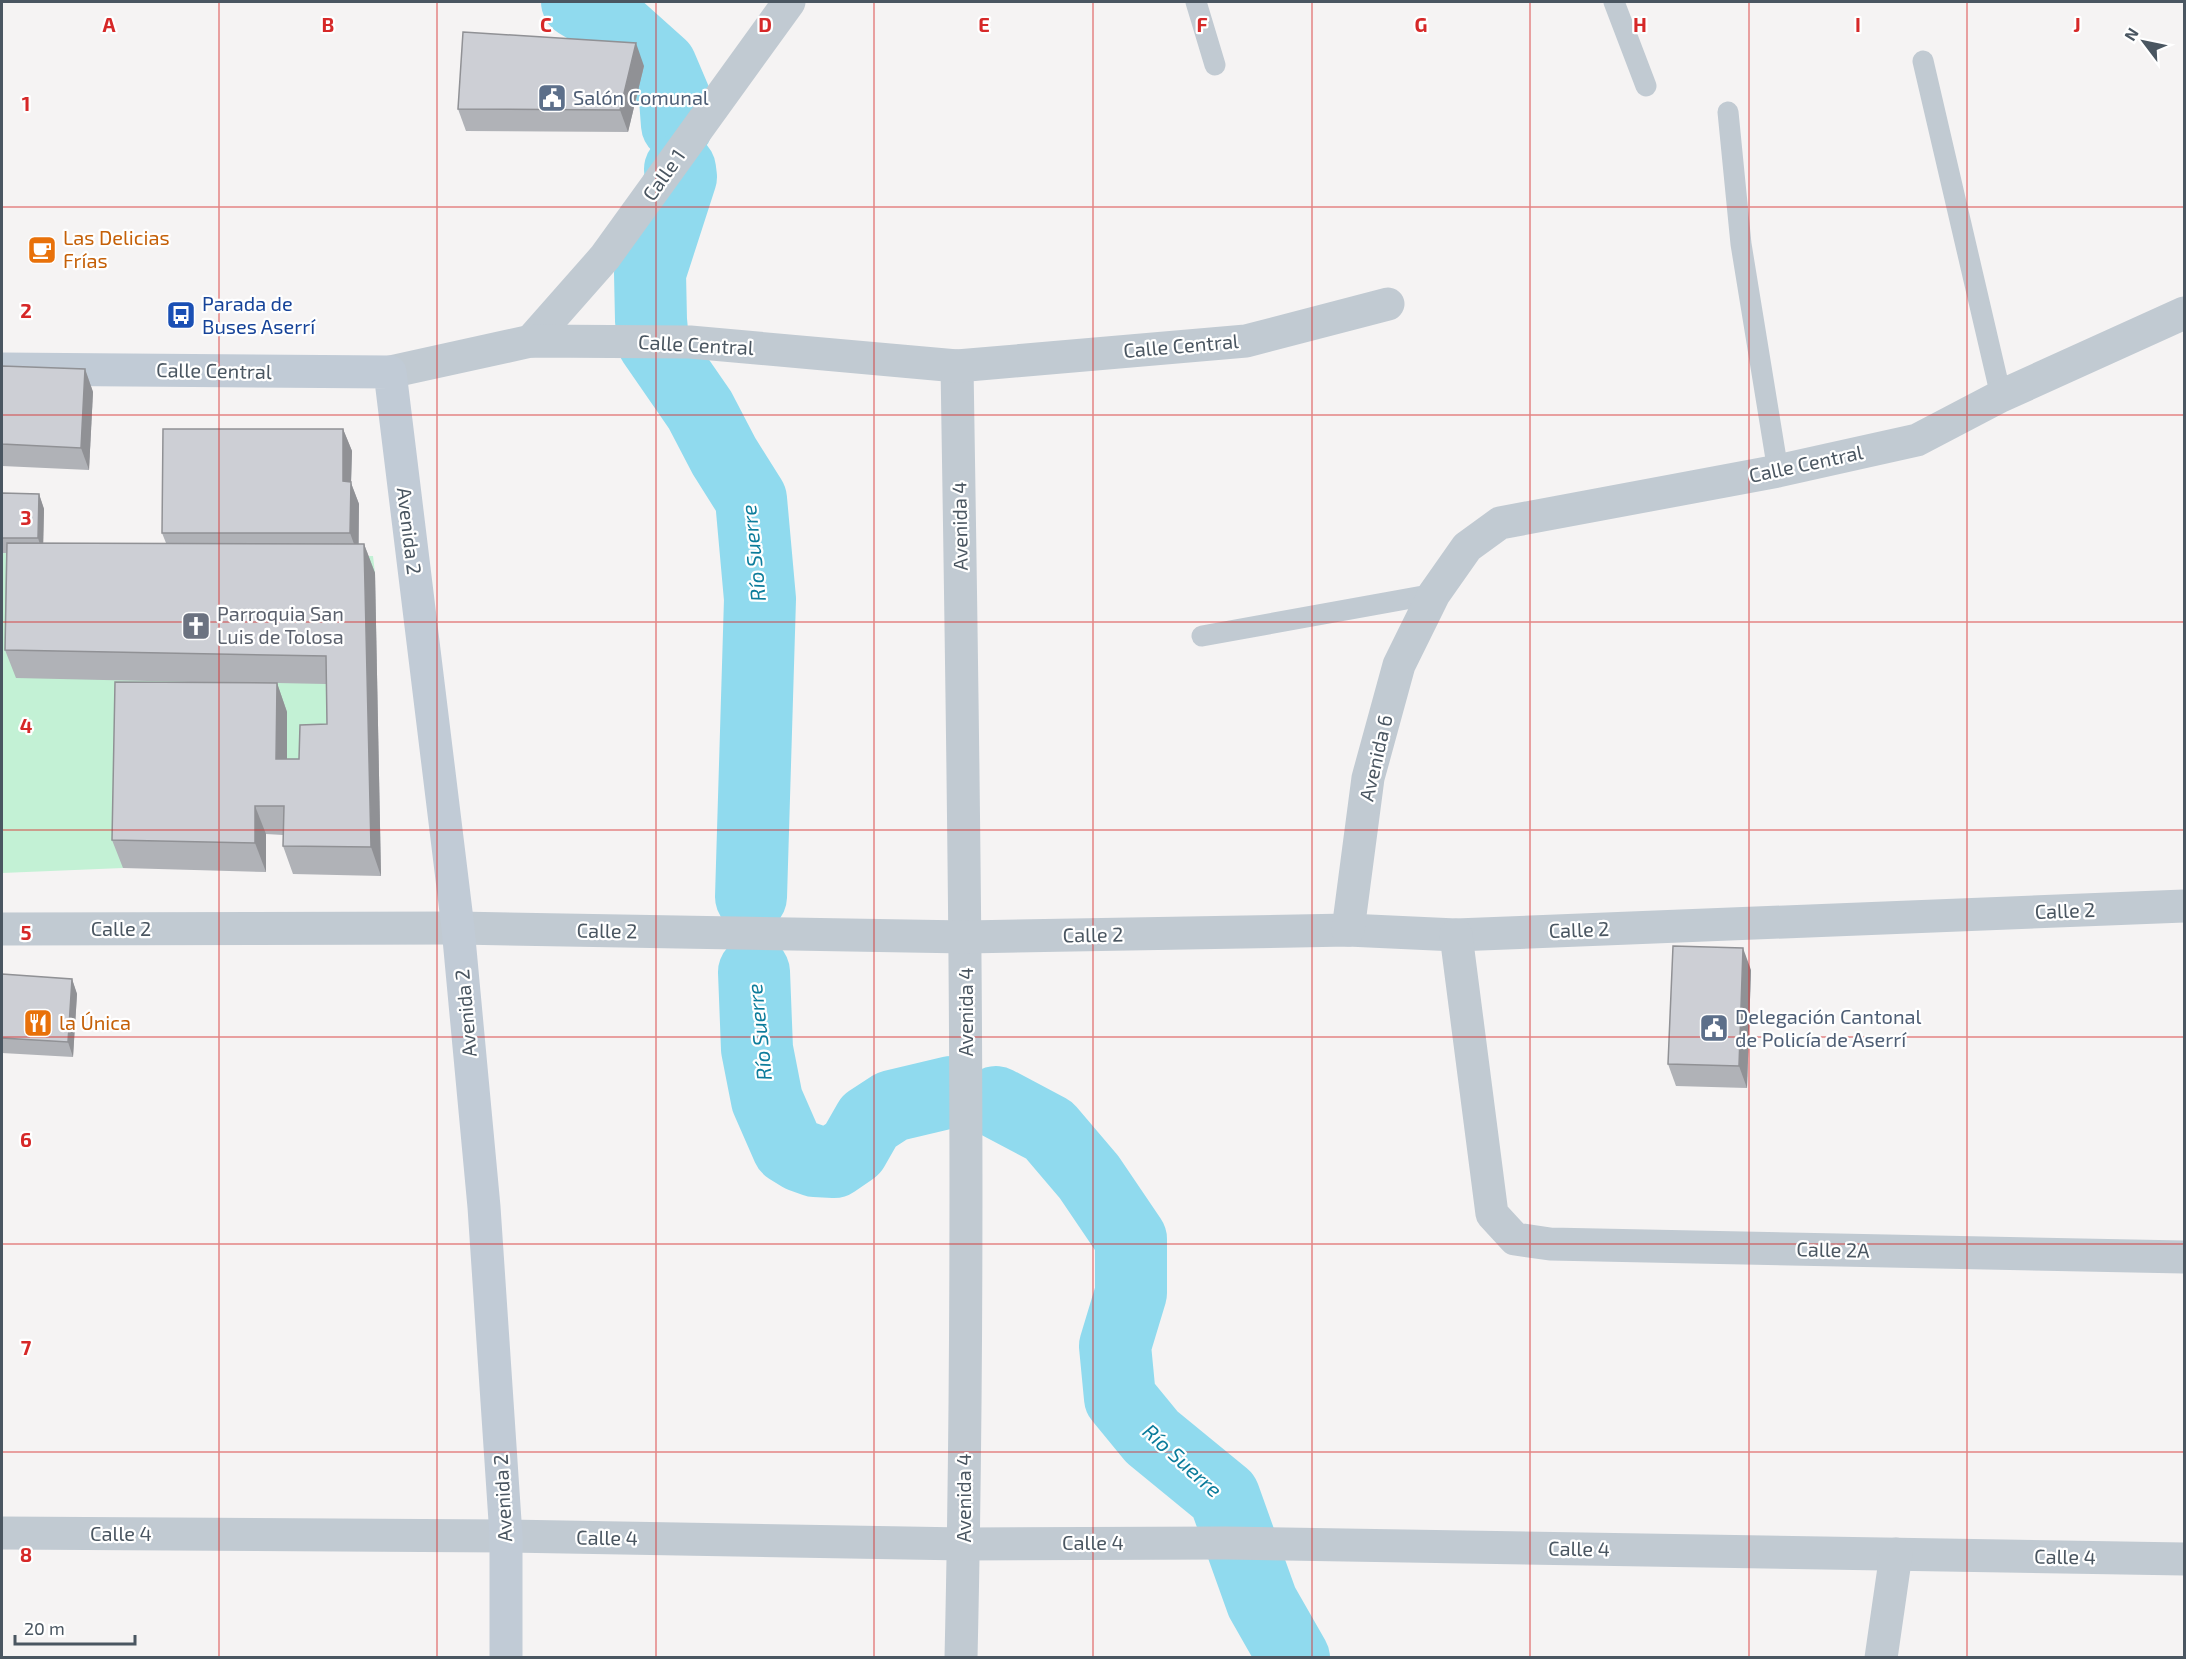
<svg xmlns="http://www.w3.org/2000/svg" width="2186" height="1659" viewBox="0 0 2186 1659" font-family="'Exo 2',sans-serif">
<rect width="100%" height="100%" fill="#f5f3f3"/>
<polygon fill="#c3f1d5" points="2,553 373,556 375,573 336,685 338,753 123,868 2,873"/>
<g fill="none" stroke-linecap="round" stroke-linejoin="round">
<g stroke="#90daee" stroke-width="72">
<polyline points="577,2 614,24 661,66 675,99 677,125"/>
<polyline points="680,169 681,177 650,273 651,320 653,342 700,410 724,456 751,499 760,599 751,897"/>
<polyline points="754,972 757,1049 767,1100 788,1148 801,1156 815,1161 834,1162 853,1149 869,1121 892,1106 951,1092"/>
<polyline points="996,1102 1049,1130 1089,1177 1131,1239 1131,1293 1115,1346 1120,1398 1152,1437 1224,1496 1262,1602 1294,1658"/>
</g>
<g stroke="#c1cad2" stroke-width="21">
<polyline points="1196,2 1215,65"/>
<polyline points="1614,2 1646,86"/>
<polyline points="1923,61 2001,396"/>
<polyline points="1728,112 1741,244 1778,471"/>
<polyline points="1202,636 1434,594"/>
</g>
<g stroke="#c1cad2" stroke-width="33">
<polyline points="531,341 605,257 789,2"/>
<path d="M957,366C964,796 971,1227 961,1658"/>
<polyline points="390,372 531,341 690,342 957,366 1246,341 1388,304"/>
<polyline points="2,929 458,928 966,937 1348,930 1456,935 2184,906"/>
<polyline points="1348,930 1368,778 1399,665 1434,594 1467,547 1500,523 1778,471 1917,440 2001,396 2184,313"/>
<polyline points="1456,935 1492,1214 1515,1239 1550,1244 2184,1257"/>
<polyline points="2,1533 506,1536 964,1544 1226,1543 2184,1559"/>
<polyline points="1881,1658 1896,1554"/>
</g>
<polyline stroke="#c1cbd6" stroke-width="33" points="2,369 390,372 458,928 484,1207 506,1536 506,1658"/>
</g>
<g fill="#b0b2b7" fill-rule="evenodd">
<polygon points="644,66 628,132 466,131 458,109"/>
<polygon points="2,366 85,369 93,392 89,470 2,466"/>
<path d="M343,429L352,451L351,483L359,504V544H364L375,573L381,876L293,874L283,846V835L266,834V872L123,868L112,840L235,683L16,678L5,650L6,553H2V493L39,494L44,509L43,543H166L162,533ZM277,683L326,684L327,724L299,759H287V712Z"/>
<polygon points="1751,970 1747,1088 1676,1086 1668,1064"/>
<polygon points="2,974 72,979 77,994 73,1057 2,1053"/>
</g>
<g fill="#909195">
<polygon points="636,43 644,66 628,132 620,110"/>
<polygon points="85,369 93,392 89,470 81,448"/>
<polygon points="343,429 352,451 351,483 359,504 358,555 350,533 343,481"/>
<polygon points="39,494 44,509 43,554 38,538"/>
<polygon points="364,544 375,573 381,876 371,847"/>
<polygon points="277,683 287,712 287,788 276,759"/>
<polygon points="255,806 266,834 266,872 255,843"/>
<polygon points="1743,948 1751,970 1747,1088 1739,1066"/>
<polygon points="72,979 77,994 73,1057 68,1042"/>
</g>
<g fill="#cdcfd5" stroke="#909195" stroke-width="1.5">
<polygon points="463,32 636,43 620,110 458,109"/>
<polygon points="2,366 85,369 81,448 2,444"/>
<polygon points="163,429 343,429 343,481 351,482 350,533 162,533"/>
<polygon points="2,493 39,494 38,538 2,538"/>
<polygon points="7,543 364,544 371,847 283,846 284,806 255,806 255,843 112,840 115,682 277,683 276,759 299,759 300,725 327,724 326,656 5,650"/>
<polygon points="1673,946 1743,948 1739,1066 1668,1064"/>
<polygon points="2,974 72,979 68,1042 2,1038"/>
</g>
<path fill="none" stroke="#d62828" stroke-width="1.5" stroke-opacity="0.55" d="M219,2V1658M437,2V1658M656,2V1658M874,2V1658M1093,2V1658M1312,2V1658M1530,2V1658M1749,2V1658M1967,2V1658M2,207H2184M2,415H2184M2,622H2184M2,830H2184M2,1037H2184M2,1244H2184M2,1452H2184"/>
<defs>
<g id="civic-square" transform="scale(1.5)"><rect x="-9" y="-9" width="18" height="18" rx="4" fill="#5c6f8a" stroke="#fff"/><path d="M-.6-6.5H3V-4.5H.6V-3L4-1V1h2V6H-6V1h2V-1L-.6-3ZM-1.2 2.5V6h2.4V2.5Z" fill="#fff"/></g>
<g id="cafe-square" transform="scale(1.5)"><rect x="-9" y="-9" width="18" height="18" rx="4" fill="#e8710a" stroke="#fff"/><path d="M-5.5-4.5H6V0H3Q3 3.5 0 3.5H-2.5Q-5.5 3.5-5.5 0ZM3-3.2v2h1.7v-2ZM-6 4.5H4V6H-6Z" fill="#fff"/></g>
<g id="bus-square" transform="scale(1.5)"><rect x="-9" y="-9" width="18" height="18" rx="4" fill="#1a4fb4" stroke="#fff"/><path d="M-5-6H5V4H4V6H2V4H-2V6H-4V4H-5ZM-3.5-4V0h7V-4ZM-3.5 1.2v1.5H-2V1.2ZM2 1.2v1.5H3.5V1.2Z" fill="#fff"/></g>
<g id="church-square" transform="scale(1.5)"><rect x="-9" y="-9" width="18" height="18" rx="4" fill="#6b7280" stroke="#fff"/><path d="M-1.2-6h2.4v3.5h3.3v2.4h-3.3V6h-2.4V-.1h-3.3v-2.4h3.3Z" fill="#fff"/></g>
<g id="restaurant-square" transform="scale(1.5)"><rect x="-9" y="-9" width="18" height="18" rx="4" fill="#e8710a" stroke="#fff"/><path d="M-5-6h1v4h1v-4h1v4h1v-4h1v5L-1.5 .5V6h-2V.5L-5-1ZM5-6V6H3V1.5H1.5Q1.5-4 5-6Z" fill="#fff"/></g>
</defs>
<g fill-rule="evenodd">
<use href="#civic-square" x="552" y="98"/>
<use href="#cafe-square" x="42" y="250"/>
<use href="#bus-square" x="181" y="315"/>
<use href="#church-square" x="196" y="626"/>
<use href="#restaurant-square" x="38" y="1023"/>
<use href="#civic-square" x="1714" y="1028"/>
</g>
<g text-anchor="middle" stroke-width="4.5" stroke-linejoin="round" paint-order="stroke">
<g font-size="20" fill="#4e5e75" stroke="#fff" text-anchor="start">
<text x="573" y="105">Salón Comunal</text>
<text x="1735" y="1024">Delegación Cantonal<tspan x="1735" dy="23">de Policía de Aserrí</tspan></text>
</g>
<g font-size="20" fill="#4a5661" stroke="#fff">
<text transform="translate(664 175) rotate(-55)" y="7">Calle 1</text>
<text transform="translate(696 345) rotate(3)" y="7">Calle Central</text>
<text transform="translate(1181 346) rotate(-5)" y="7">Calle Central</text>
<text transform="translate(214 371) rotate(1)" y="7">Calle Central</text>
<text transform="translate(1806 464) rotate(-12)" y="7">Calle Central</text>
<text transform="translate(960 526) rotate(-91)" y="7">Avenida 4</text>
<text transform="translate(409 531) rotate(83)" y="7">Avenida 2</text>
<text transform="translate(1376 758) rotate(-77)" y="7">Avenida 6</text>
<text transform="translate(2065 911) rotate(-2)" y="7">Calle 2</text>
<text x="121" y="936">Calle 2</text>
<text transform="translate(1579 930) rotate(-2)" y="7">Calle 2</text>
<text transform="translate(607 931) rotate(1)" y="7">Calle 2</text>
<text transform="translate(1093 935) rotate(-1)" y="7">Calle 2</text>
<text transform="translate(966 1012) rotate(-90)" y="7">Avenida 4</text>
<text transform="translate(466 1013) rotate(-95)" y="7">Avenida 2</text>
<text transform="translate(1833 1250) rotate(1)" y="7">Calle 2A</text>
<text transform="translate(503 1498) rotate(-93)" y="7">Avenida 2</text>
<text transform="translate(964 1498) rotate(-90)" y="7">Avenida 4</text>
<text x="121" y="1541">Calle 4</text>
<text transform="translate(607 1538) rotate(1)" y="7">Calle 4</text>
<text x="1093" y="1550">Calle 4</text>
<text transform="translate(1579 1549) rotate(1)" y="7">Calle 4</text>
<text transform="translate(2065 1557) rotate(1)" y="7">Calle 4</text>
</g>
<g font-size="20" fill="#c56008" stroke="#fff" text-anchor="start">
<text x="63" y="245">Las Delicias<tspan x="63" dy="23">Frías</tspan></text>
<text x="59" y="1030">la Única</text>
</g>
<g font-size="20" fill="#164399" stroke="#fff" text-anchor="start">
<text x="202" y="311">Parada de<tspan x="202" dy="23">Buses Aserrí</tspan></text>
</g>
<g font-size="20" fill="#5b616d" stroke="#fff" text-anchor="start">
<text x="217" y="621">Parroquia San<tspan x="217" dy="23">Luis de Tolosa</tspan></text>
</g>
<g font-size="21" font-style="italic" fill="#0c7c9b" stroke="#fff">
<text transform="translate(754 553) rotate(-96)" y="7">Río Suerre</text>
<text transform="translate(760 1032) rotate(-96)" y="7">Río Suerre</text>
<text transform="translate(1182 1461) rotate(42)" y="7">Río Suerre</text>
</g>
</g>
<g font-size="20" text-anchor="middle" font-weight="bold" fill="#d62828" stroke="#fff" stroke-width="4.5" stroke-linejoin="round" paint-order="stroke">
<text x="109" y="32">A</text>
<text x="328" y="32">B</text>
<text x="546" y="32">C</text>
<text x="765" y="32">D</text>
<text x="984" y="32">E</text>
<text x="1202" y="32">F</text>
<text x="1421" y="32">G</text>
<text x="1640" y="32">H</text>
<text x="1858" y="32">I</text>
<text x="2077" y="32">J</text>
<text x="26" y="111">1</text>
<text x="26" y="318">2</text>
<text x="26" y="525">3</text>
<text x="26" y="733">4</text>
<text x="26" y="940">5</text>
<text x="26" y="1147">6</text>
<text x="26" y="1355">7</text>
<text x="26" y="1562">8</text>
</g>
<rect width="2186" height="1659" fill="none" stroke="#4a5661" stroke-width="6"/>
<g transform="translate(2144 42) rotate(302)" stroke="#ffffff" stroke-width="4.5" paint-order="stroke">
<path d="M0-4.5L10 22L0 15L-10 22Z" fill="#4a5661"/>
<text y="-9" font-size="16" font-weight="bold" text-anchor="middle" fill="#4a5661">N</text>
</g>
<path d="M15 1635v9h120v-9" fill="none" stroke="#4a5661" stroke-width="3"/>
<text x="24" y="1635" font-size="18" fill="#4a5661" stroke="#ffffff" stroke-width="4.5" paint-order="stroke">20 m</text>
</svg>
